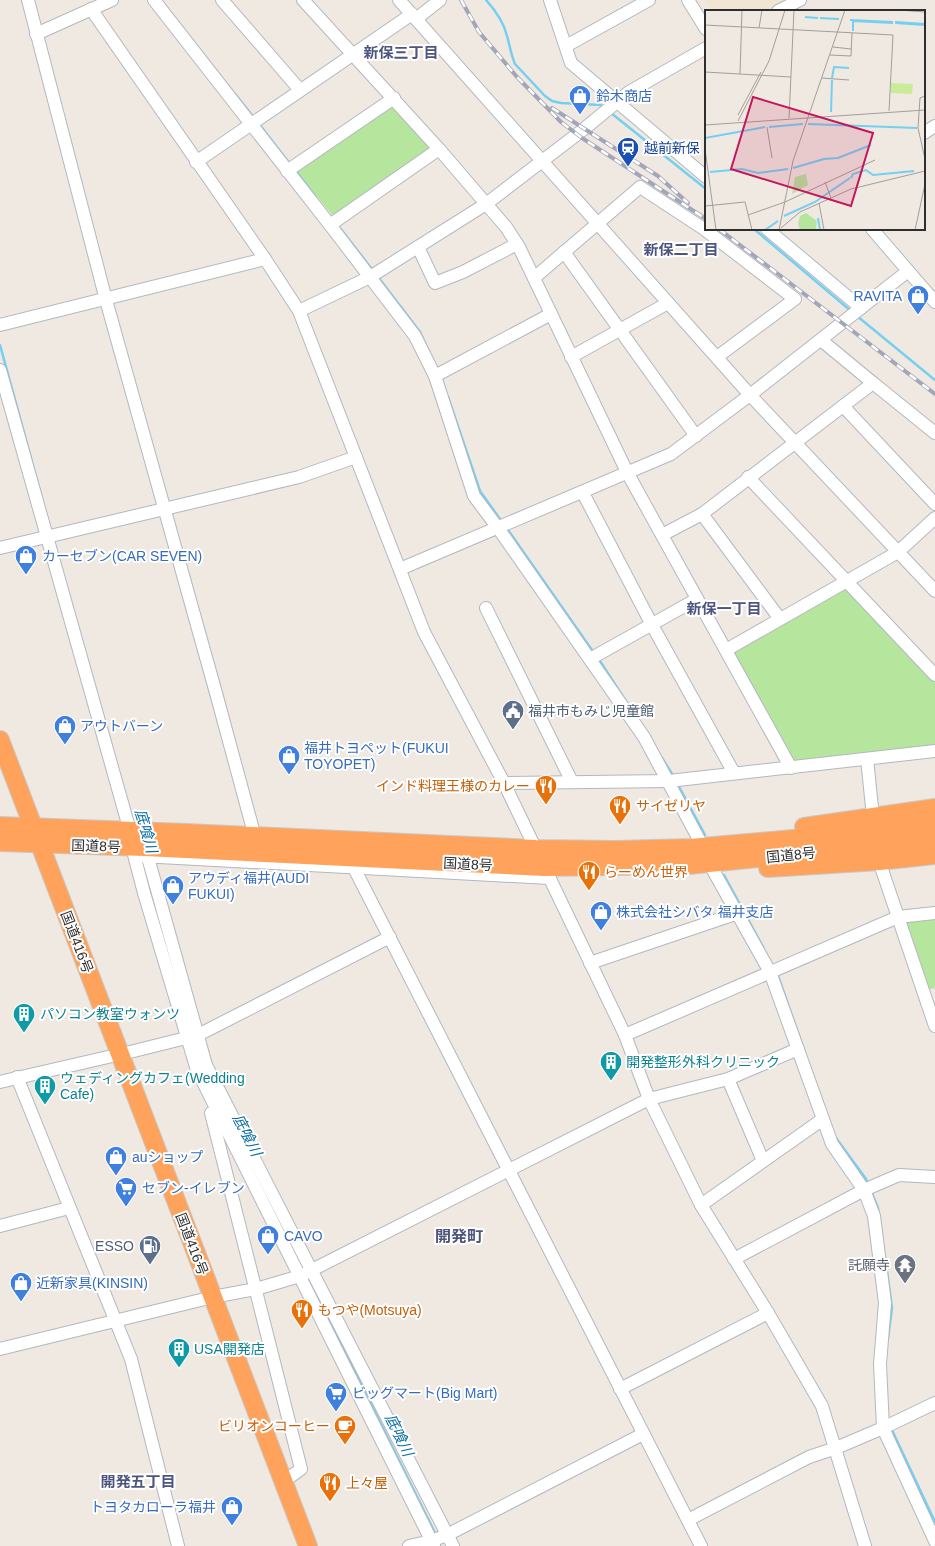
<svg xmlns="http://www.w3.org/2000/svg" width="935" height="1546" viewBox="0 0 935 1546" font-family="Arial,'Noto Sans JP',sans-serif">
<rect width="100%" height="100%" fill="#efe9e1"/>
<polygon fill="#f0e6d1" points="705,0 793,0 772,11 712,11"/>
<g fill="#b6e59e">
<polygon points="394,98 438,147 337,221 295,170"/>
<polygon points="846,581 935,675 935,751 791,768 726,650"/>
<polygon points="935,915 935,988 923,991 899,920"/>
</g>
<g fill="none" stroke-linecap="round" stroke-linejoin="round">
<g stroke="#75cff0" stroke-width="2.5">
<path d="M486,0C495,10 504,23 507,36C510,46 511,55 515,64L545,96L552,101L561,103L601,105"/>
<polyline points="235,94 255,119"/>
<polyline points="611,113 706,189"/>
<polyline points="259,124 290,164"/>
<polyline points="295,170 315,196"/>
<polyline points="340,228 374,272"/>
<polyline points="754,229 851,311"/>
<polyline points="378,277 420,332 430,354"/>
<polyline points="857,316 935,380"/>
<polyline points="0,345 41,495"/>
<polyline points="448,397 480,491 502,522"/>
<polyline points="506,527 594,653"/>
<polyline points="598,658 629,706"/>
<polyline points="662,758 674,777"/>
<polyline points="677,783 705,835"/>
<polyline points="142,861 163,937"/>
<polyline points="724,875 763,947"/>
<polyline points="777,973 805,1053"/>
<polyline points="836,1138 866,1179 868,1185"/>
<polyline points="871,1191 878,1208 879,1215"/>
<polyline points="885,1257 892,1308 888,1338"/>
<polyline points="313,1287 436,1535"/>
<polyline points="891,1428 935,1522"/>
</g>
<g stroke="#b4b7c1" stroke-width="14">
<g id="minor">
<polyline points="28,0 106,300 216,693 255,837"/>
<polyline points="154,0 330,225 415,336 435,376 474,496 498,528 644,737 703,847"/>
<polyline points="222,0 300,90"/>
<polyline points="303,0 439,149 506,227 519,247 628,474 791,768"/>
<polyline points="399,0 750,395 935,591"/>
<polyline points="550,0 571,63 706,177"/>
<polyline points="688,0 706,29"/>
<polyline points="91,9 265,259 299,311 424,632 504,783 625,1035 649,1099 701,1205 768,1313 822,1406 865,1546"/>
<polyline points="778,11 800,0"/>
<polyline points="416,19 440,0"/>
<polyline points="36,34 112,0"/>
<polyline points="566,46 649,0"/>
<polyline points="924,133 935,126"/>
<polyline points="196,162 412,14"/>
<polyline points="287,171 394,98"/>
<polyline points="330,225 439,149"/>
<polyline points="767,229 861,308"/>
<polyline points="872,229 935,302"/>
<polyline points="418,247 435,283 463,272 517,244"/>
<polyline points="564,252 696,436"/>
<polyline points="534,278 640,187 704,229 795,299 717,357"/>
<polyline points="299,311 370,277 486,204 584,129 629,92 706,48"/>
<polyline points="0,325 265,259"/>
<polyline points="821,340 873,383"/>
<polyline points="571,357 668,303"/>
<polyline points="0,370 130,831"/>
<polyline points="435,376 551,314"/>
<polyline points="843,406 935,504"/>
<polyline points="748,477 935,675"/>
<polyline points="583,493 652,625 734,773"/>
<polyline points="702,514 780,619"/>
<polyline points="662,535 702,514 873,383 935,433"/>
<polyline points="0,548 299,477 356,457"/>
<polyline points="400,569 671,454 750,395 908,271"/>
<polyline points="486,608 572,782"/>
<polyline points="726,650 898,552 935,518"/>
<polyline points="590,659 697,599"/>
<polyline points="867,759 873,817"/>
<polyline points="504,783 669,781 935,751"/>
<polyline points="132,847 144,893 197,1070 434,1546"/>
<polyline points="145,847 206,1065 453,1546"/>
<polyline points="141,856 549,878"/>
<polyline points="879,861 935,1026"/>
<polyline points="709,863 770,972 832,1144 864,1190 874,1216 885,1303 880,1364 883,1428 935,1541"/>
<polyline points="354,868 701,1546"/>
<polyline points="590,963 738,913"/>
<polyline points="625,1035 898,917 935,913"/>
<polyline points="17,1077 131,1359 178,1546"/>
<polyline points="728,1079 763,1161"/>
<polyline points="0,1082 134,1051 198,1035 390,937"/>
<polyline points="211,1113 301,1469 283,1482"/>
<polyline points="701,1205 823,1119"/>
<polyline points="0,1226 69,1208"/>
<polyline points="734,1259 864,1190 899,1175 935,1177"/>
<polyline points="0,1349 213,1297 256,1289 300,1276 649,1099 728,1079 798,1049"/>
<polyline points="620,1389 768,1313"/>
<polyline points="688,1520 809,1457 836,1448 883,1428 935,1403"/>
<polyline points="409,1546 431,1541 447,1535 643,1434"/>
</g>
</g>
<g stroke="#c9c9c9" stroke-width="20">
<g id="highway">
<polyline points="0,740 308,1546"/>
<polyline points="0,826 187,833 535,849 616,850 691,848 871,832 935,825"/>
<polyline points="804,827 935,808"/>
<polyline points="0,842 145,847 544,867 689,865 935,840"/>
<polyline points="768,868 879,861 935,855"/>
</g>
</g>
<use href="#minor" stroke="#fff" stroke-width="12"/>
<use href="#highway" stroke="#ffa35c" stroke-width="18"/>
<g stroke="#a3a6b8" stroke-width="4">
<g id="rail">
<polyline points="461,0 479,32 517,77 561,122 582,138 706,219"/>
<polyline points="552,108 658,176 688,203"/>
<polyline points="719,229 935,394"/>
</g>
</g>
<use href="#rail" stroke="#fff" stroke-width="2.5" stroke-dasharray="8" stroke-linecap="butt"/>
</g>
<defs>
<g id="shop-pin" transform="scale(1.15)"><path d="M0 17L-7.5 6A9.5 9.5 0 1 1 7.5 6Z" fill="#3f7fe0" stroke="#fff"/><path d="M-5-2.5h2.3a2.7 3.5 0 0 1 5.4 0H5L5.5 6h-11ZM-1.5-2.5h3a1.5 2.3 0 0 0-3 0Z" fill="#fff"/></g>
<g id="station-pin" transform="scale(1.15)"><path d="M0 17L-7.5 6A9.5 9.5 0 1 1 7.5 6Z" fill="#1a4fb4" stroke="#fff"/><path d="M-3-6H3Q5-6 5-4V2Q5 4 3 4L4.5 6H3L1.5 4h-3L-3 6H-4.5L-3 4Q-5 4-5 2V-4Q-5-6-3-6ZM-3.5-4v3h7v-3ZM-3.5 1v1.5H-2V1ZM2 1v1.5H3.5V1Z" fill="#fff"/></g>
<g id="civic-pin" transform="scale(1.15)"><path d="M0 17L-7.5 6A9.5 9.5 0 1 1 7.5 6Z" fill="#5c6f8a" stroke="#fff"/><path d="M-.6-6.5H3V-4.5H.6V-3L4-1V1h2V6H-6V1h2V-1L-.6-3ZM-1.2 2.5V6h2.4V2.5Z" fill="#fff"/></g>
<g id="restaurant-pin" transform="scale(1.15)"><path d="M0 17L-7.5 6A9.5 9.5 0 1 1 7.5 6Z" fill="#e8710a" stroke="#fff"/><path d="M-5-6h1v4h1v-4h1v4h1v-4h1v5L-1.5 .5V6h-2V.5L-5-1ZM5-6V6H3V1.5H1.5Q1.5-4 5-6Z" fill="#fff"/></g>
<g id="building-pin" transform="scale(1.15)"><path d="M0 17L-7.5 6A9.5 9.5 0 1 1 7.5 6Z" fill="#0f9aa8" stroke="#fff"/><path d="M-4-6H4V6H1V3H-1V6H-4ZM-2.5-4.3h1.7v1.8h-1.7ZM.8-4.3h1.7v1.8H.8ZM-2.5-1h1.7V.8h-1.7ZM.8-1h1.7V.8H.8Z" fill="#fff"/></g>
<g id="supermarket-pin" transform="scale(1.15)"><path d="M0 17L-7.5 6A9.5 9.5 0 1 1 7.5 6Z" fill="#3f7fe0" stroke="#fff"/><path d="M-6-5.5h2.5l.6 2H6L4.5 2H-2.5L-4.4-4H-6ZM-1.5 3.2a1.3 1.3 0 1 0 .1 0ZM3 3.2a1.3 1.3 0 1 0 .1 0Z" fill="#fff"/></g>
<g id="fuel-pin" transform="scale(1.15)"><path d="M0 17L-7.5 6A9.5 9.5 0 1 1 7.5 6Z" fill="#5c6f8a" stroke="#fff"/><path d="M-5.5-6h7V0h2V4h1.3V-2.5L3-4.5l.8-.8L6-3V5H2.5V1h-1V6h-7ZM-4.2-4.7v3.2H.2V-4.7Z" fill="#fff"/></g>
<g id="temple-pin" transform="scale(1.15)"><path d="M0 17L-7.5 6A9.5 9.5 0 1 1 7.5 6Z" fill="#6b7280" stroke="#fff"/><path d="M0-6L5-2H3V0L6.5 2.5H4V6H1.5V3h-3V6H-4V2.5H-6.5L-3 0V-2H-5Z" fill="#fff"/></g>
<g id="cafe-pin" transform="scale(1.15)"><path d="M0 17L-7.5 6A9.5 9.5 0 1 1 7.5 6Z" fill="#e8710a" stroke="#fff"/><path d="M-5.5-4.5H6V0H3Q3 3.5 0 3.5H-2.5Q-5.5 3.5-5.5 0ZM3-3.2v2h1.7v-2ZM-6 4.5H4V6H-6Z" fill="#fff"/></g>
</defs>
<g fill-rule="evenodd">
<use href="#shop-pin" x="580" y="96"/>
<use href="#station-pin" x="628" y="148"/>
<use href="#shop-pin" x="918" y="296"/>
<use href="#shop-pin" x="26" y="556"/>
<use href="#civic-pin" x="513" y="711"/>
<use href="#shop-pin" x="65" y="726"/>
<use href="#shop-pin" x="289" y="756"/>
<use href="#restaurant-pin" x="546" y="786"/>
<use href="#restaurant-pin" x="620" y="806"/>
<use href="#restaurant-pin" x="589" y="872"/>
<use href="#shop-pin" x="173" y="886"/>
<use href="#shop-pin" x="601" y="912"/>
<use href="#building-pin" x="24" y="1014"/>
<use href="#building-pin" x="611" y="1062"/>
<use href="#building-pin" x="45" y="1086"/>
<use href="#shop-pin" x="116" y="1157"/>
<use href="#supermarket-pin" x="126" y="1188"/>
<use href="#shop-pin" x="268" y="1236"/>
<use href="#fuel-pin" x="150" y="1246"/>
<use href="#temple-pin" x="905" y="1265"/>
<use href="#shop-pin" x="21" y="1283"/>
<use href="#restaurant-pin" x="302" y="1310"/>
<use href="#building-pin" x="179" y="1349"/>
<use href="#supermarket-pin" x="336" y="1393"/>
<use href="#cafe-pin" x="345" y="1426"/>
<use href="#restaurant-pin" x="330" y="1483"/>
<use href="#shop-pin" x="232" y="1507"/>
</g>
<g text-anchor="middle" stroke-width="4" stroke-linejoin="round" paint-order="stroke">
<g font-size="14" fill="#366cbe" stroke="#fff" text-anchor="start">
<text x="596" y="101">鈴木商店</text>
<text x="902" y="301" text-anchor="end">RAVITA</text>
<text x="42" y="561">カーセブン(CAR SEVEN)</text>
<text x="80" y="731">アウトバーン</text>
<text x="304" y="753">福井トヨペット(FUKUI<tspan x="304" dy="16">TOYOPET)</tspan></text>
<text x="188" y="883">アウディ福井(AUDI<tspan x="188" dy="16">FUKUI)</tspan></text>
<text x="616" y="917">株式会社シバタ 福井支店</text>
<text x="132" y="1162">auショップ</text>
<text x="142" y="1193">セブン-イレブン</text>
<text x="284" y="1241">CAVO</text>
<text x="36" y="1288">近新家具(KINSIN)</text>
<text x="352" y="1398">ビッグマート(Big Mart)</text>
<text x="216" y="1512" text-anchor="end">トヨタカローラ福井</text>
</g>
<g font-size="14" fill="#164399" stroke="#fff" text-anchor="start">
<text x="644" y="153">越前新保</text>
</g>
<g font-size="14" fill="#4e5e75" stroke="#fff" text-anchor="start">
<text x="528" y="716">福井市もみじ児童館</text>
<text x="134" y="1251" text-anchor="end">ESSO</text>
</g>
<g font-size="14" fill="#c56008" stroke="#fff" text-anchor="start">
<text x="530" y="791" text-anchor="end">インド料理王様のカレー</text>
<text x="636" y="811">サイゼリヤ</text>
<text x="604" y="877">らーめん世界</text>
<text x="318" y="1315">もつや(Motsuya)</text>
<text x="330" y="1431" text-anchor="end">ビリオンコーヒー</text>
<text x="346" y="1488">上々屋</text>
</g>
<g font-size="14" fill="#2e2e2e" stroke="#fff">
<text transform="translate(96 846) rotate(2)" y="5">国道8号</text>
<text transform="translate(791 855) rotate(-6)" y="5">国道8号</text>
<text transform="translate(468 864) rotate(3)" y="5">国道8号</text>
<text transform="translate(77 942) rotate(69)" y="5">国道416号</text>
<text transform="translate(192 1244) rotate(69)" y="5">国道416号</text>
</g>
<g font-size="14" fill="#0d838f" stroke="#fff" text-anchor="start">
<text x="40" y="1019">パソコン教室ウォンツ</text>
<text x="626" y="1067">開発整形外科クリニック</text>
<text x="60" y="1083">ウェディングカフェ(Wedding<tspan x="60" dy="16">Cafe)</tspan></text>
<text x="194" y="1354">USA開発店</text>
</g>
<g font-size="14" fill="#5b616d" stroke="#fff" text-anchor="end">
<text x="890" y="1270">託願寺</text>
</g>
<g font-size="15" font-weight="bold" fill="#4d5680" stroke="#fff">
<text x="401" y="58">新保三丁目</text>
<text x="681" y="255">新保二丁目</text>
<text x="724" y="614">新保一丁目</text>
<text x="138" y="1487">開発五丁目</text>
</g>
<g font-size="15" font-style="italic" fill="#0d6fa3" stroke="#fff">
<text transform="translate(146 831) rotate(74)" y="5">底喰川</text>
<text transform="translate(247 1135) rotate(63)" y="5">底喰川</text>
<text transform="translate(399 1435) rotate(64)" y="5">底喰川</text>
</g>
<g font-size="16" font-weight="bold" fill="#4d5680" stroke="#fff">
<text x="459" y="1242">開発町</text>
</g>
</g>
<g transform="translate(705 10)">
<rect width="220" height="220" fill="#efe9e1"/>
<path d="M101,164L103,175L87,184L90,167ZM101,203L112,211L111,220H95L93,214L95,206Z" fill="#b6e59e"/>
<path d="M186,73L208,74L207,84L186,83Z" fill="#c9ec9a"/>
<path fill="none" stroke="#75cff0" stroke-width="2" d="M100,7L113,8M115,8L134,9M145,10L188,12M190,12L220,14M190,13L220,15M148,21V11L188,13M127,68L129,57L144,58M126,102L127,70M103,114L212,118M64,117L98,114M0,128L60,117M88,158L119,149L133,148L166,135M5,162L37,159L53,163L83,159M146,168L148,164L161,160L168,165L209,161M79,206L110,192L145,168M113,208L115,220M60,220L73,211"/>
<path fill="none" stroke="#a29e99" stroke-width="1" d="M193,0L220,2M0,15L188,25L184,101M54,18L57,0M128,37L146,39M125,45L146,46L147,23M0,62L86,67M35,64L37,0M117,68L144,70M220,86L215,88L213,118L220,149M33,105L56,62M84,108L89,0M33,111L64,51L80,0M0,115L220,100M62,117L67,148M0,139L11,220M120,172L126,188M114,193L119,220M0,196L40,192L47,220M43,205L80,192L170,150M76,218L95,202L146,179L220,161M74,220L88,151L140,0M210,220L220,174"/>
<path fill="#c2185b" fill-opacity="0.15" stroke="#c2185b" stroke-width="2" d="M48,87L168,123L146,196L26,159Z"/>
<rect width="220" height="220" fill="none" stroke="#2e2e2e" stroke-width="2"/>
</g>
</svg>
